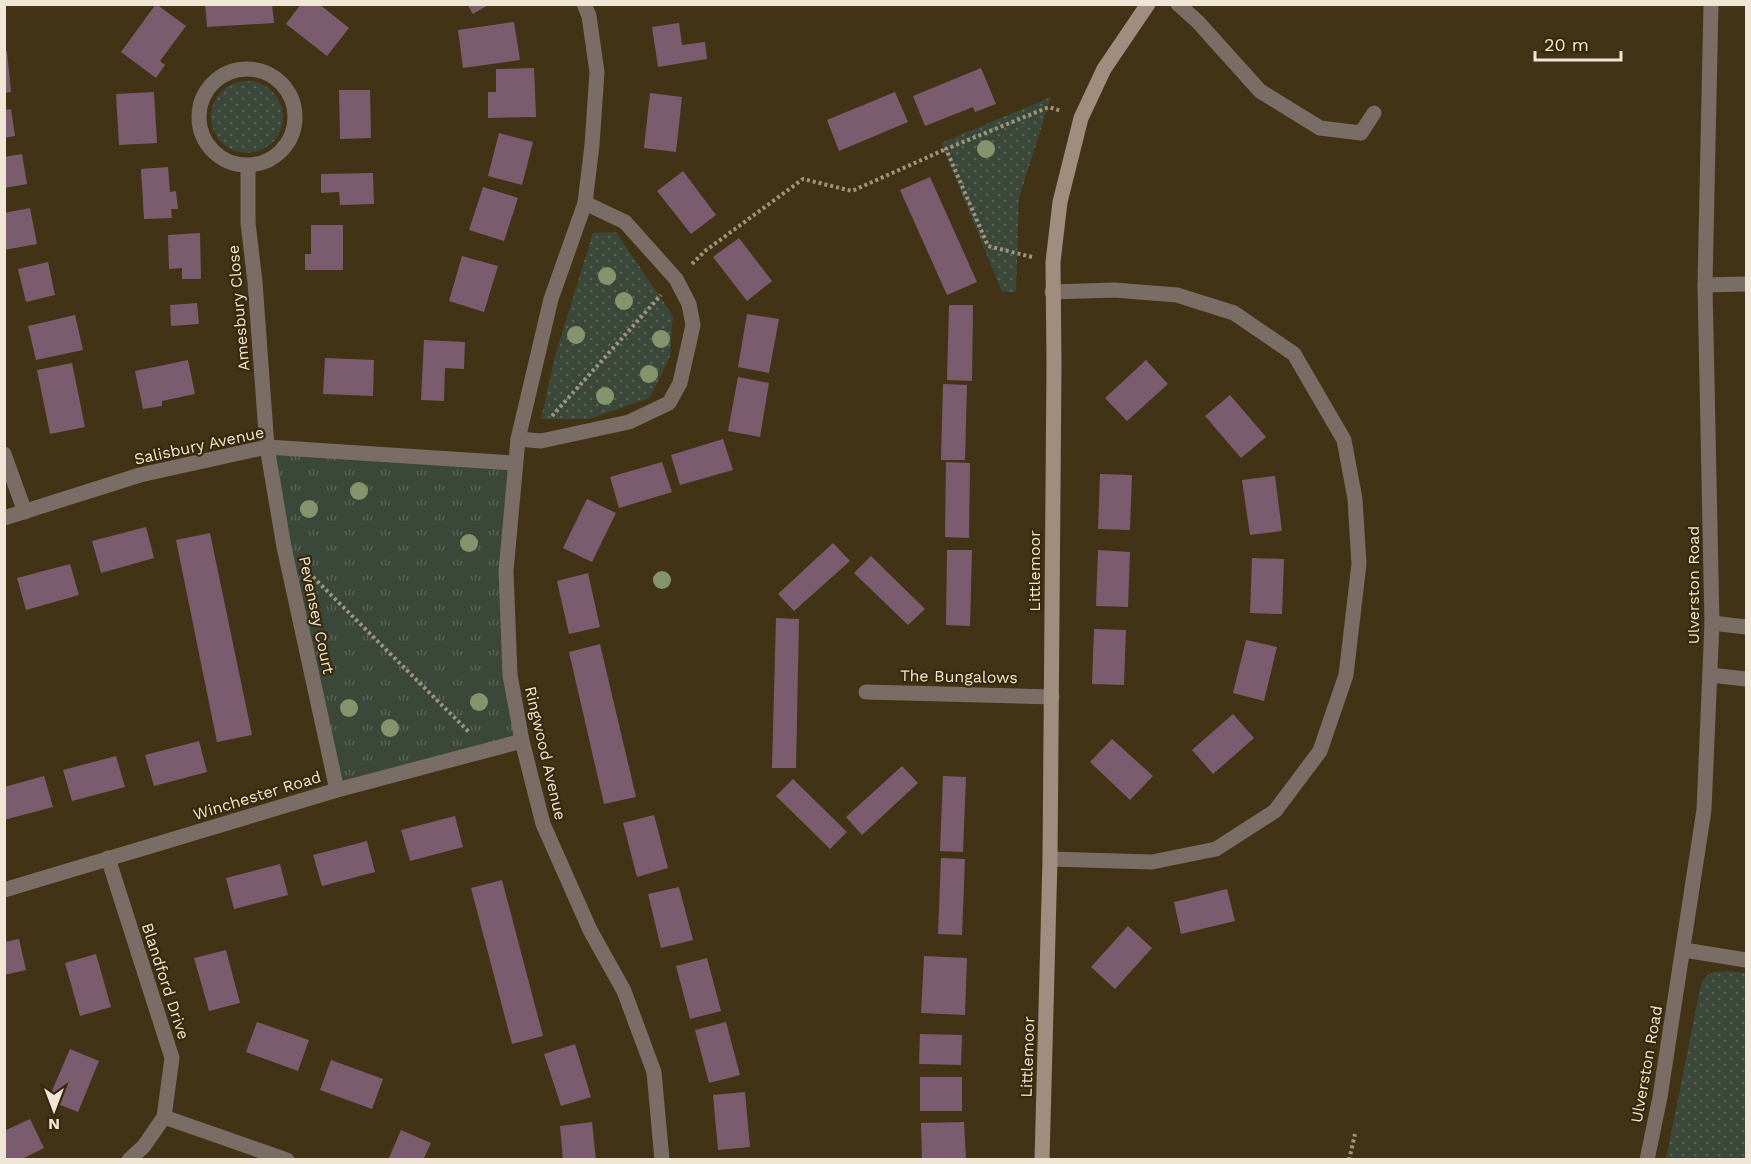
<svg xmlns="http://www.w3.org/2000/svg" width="1751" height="1164" viewBox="0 0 1751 1164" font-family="'Work Sans',sans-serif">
<defs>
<pattern id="grass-dots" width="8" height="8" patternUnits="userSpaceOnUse" patternTransform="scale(1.5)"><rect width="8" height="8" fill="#3b4739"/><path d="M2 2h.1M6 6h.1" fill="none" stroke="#586255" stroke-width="1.8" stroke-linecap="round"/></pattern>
<pattern id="park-tufts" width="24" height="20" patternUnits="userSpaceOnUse" patternTransform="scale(1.5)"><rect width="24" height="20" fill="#3b4739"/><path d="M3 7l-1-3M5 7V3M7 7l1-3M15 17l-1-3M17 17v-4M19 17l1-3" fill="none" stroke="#586255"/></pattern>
</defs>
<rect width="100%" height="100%" fill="#423316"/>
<g fill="url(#grass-dots)">
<circle cx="247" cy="117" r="36"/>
<polygon points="1051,97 1019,198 1016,292 1002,292 941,143"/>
<polygon points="616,232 673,316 670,356 650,398 589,419 541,419 555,356 593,233"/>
<path d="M1729,971L1746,973V1159H1666L1701,984C1708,970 1715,972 1729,971Z"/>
</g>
<polygon fill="url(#park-tufts)" points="267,447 515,463 506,616 522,741 337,790"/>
<g fill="#7b5c6e">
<polygon points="156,4 186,26 160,61 165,65 156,78 121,52"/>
<polygon points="205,4 272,4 274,23 207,27"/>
<polygon points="301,4 319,4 349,28 327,56 286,24"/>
<polygon points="467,4 490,4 473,14"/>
<polygon points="514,22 520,60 463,68 458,30"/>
<polygon points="679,23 682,45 705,42 707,59 658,67 652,27"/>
<polygon points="5,51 7,51 11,92 5,93"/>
<polygon points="534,68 536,117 488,118 488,92 496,92 496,69"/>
<polygon points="981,68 996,104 975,112 973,107 925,126 913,96"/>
<polygon points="339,90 370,90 371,138 340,139"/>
<polygon points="154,92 157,143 119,145 116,94"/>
<polygon points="895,92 908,122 839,151 827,120"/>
<polygon points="650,93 682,97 676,152 644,148"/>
<polygon points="11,109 15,136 4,138 4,110"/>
<polygon points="499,133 533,142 522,185 488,176"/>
<polygon points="22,154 27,184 4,188 4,157"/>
<polygon points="168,167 170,192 176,191 178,209 171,209 172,218 144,219 141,169"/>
<polygon points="683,171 716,215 691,234 657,191"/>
<polygon points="373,173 374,204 340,205 339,192 321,193 321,174"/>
<polygon points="930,177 977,282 947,295 900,190"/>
<polygon points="483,187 518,198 504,241 469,230"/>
<polygon points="30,208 37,244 4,250 4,213"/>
<polygon points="311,225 343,225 343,270 305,270 305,254 311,254"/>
<polygon points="200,233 201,279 182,279 182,268 169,269 168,235"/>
<polygon points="739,238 772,281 747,301 713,257"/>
<polygon points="462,256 498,266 484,312 449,301"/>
<polygon points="48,262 55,295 26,302 18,269"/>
<polygon points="197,303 199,324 171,326 170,305"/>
<polygon points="949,305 973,305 972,381 947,380"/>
<polygon points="747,314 779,319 769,373 738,367"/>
<polygon points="75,315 83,350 36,360 28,326"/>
<polygon points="424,340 465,342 464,369 445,368 444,401 421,400"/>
<polygon points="325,358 374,360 373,396 323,394"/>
<polygon points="188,360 195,394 162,401 162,406 143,409 135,371"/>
<polygon points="1146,360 1168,384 1127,421 1105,398"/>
<polygon points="72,363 85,427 50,434 37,370"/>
<polygon points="738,377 769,383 760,437 728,431"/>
<polygon points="943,384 967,385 965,460 941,460"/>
<polygon points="1230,395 1266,437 1241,458 1205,416"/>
<polygon points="723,439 733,470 680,485 671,455"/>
<polygon points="662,462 672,492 619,508 610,477"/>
<polygon points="946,462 970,463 969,538 945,537"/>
<polygon points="1100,474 1132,475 1130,530 1098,529"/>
<polygon points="1275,476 1282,531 1250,535 1242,480"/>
<polygon points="587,499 616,513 592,562 563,548"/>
<polygon points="146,527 154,558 101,573 92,541"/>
<polygon points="210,533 252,735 217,742 176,540"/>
<polygon points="833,543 850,561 794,611 778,594"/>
<polygon points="947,550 972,550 970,626 946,625"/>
<polygon points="1098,550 1130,552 1128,607 1096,606"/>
<polygon points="871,556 925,609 908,625 854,573"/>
<polygon points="1252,558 1284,559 1282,614 1250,613"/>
<polygon points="70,564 79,595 26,610 17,578"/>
<polygon points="588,573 600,627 569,634 557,581"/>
<polygon points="776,618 799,619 796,768 772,768"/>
<polygon points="1094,629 1126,630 1124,685 1092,684"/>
<polygon points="1246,640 1277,647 1264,701 1233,693"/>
<polygon points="600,644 636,797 604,804 569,652"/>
<polygon points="1233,714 1254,738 1213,774 1192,750"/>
<polygon points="1112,739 1153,776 1130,800 1090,762"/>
<polygon points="199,741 207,772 154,786 145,755"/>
<polygon points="116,756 125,787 72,801 63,770"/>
<polygon points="902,766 918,783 862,835 846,817"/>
<polygon points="44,776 53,807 4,820 4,787"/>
<polygon points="943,776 966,777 963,852 940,851"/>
<polygon points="793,779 847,832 830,849 776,796"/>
<polygon points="654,815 668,868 637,877 623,823"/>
<polygon points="455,816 463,847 410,861 401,830"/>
<polygon points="367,841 375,872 322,886 313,855"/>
<polygon points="941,858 965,859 962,935 938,934"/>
<polygon points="280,864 288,895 234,909 226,878"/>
<polygon points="502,880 543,1036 512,1044 471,888"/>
<polygon points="679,887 693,940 661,948 648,894"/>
<polygon points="1227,889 1235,921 1181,934 1174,902"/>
<polygon points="1128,926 1152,948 1115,989 1091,967"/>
<polygon points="19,939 26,970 4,975 4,942"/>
<polygon points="226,950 240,1003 209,1011 194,958"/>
<polygon points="96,954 111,1007 80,1016 65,963"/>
<polygon points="924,956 967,958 965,1015 921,1013"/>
<polygon points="707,958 721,1011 690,1019 676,966"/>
<polygon points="257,1022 309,1040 298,1071 246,1052"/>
<polygon points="726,1022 740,1075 709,1083 695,1030"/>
<polygon points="920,1034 962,1035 961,1065 919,1064"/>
<polygon points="575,1044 591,1097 561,1106 544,1054"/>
<polygon points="70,1049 99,1061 78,1112 48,1100"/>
<polygon points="331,1060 383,1079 372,1109 320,1090"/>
<rect x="920" y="1077" width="42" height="34"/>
<polygon points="745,1092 750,1147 718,1150 713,1095"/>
<polygon points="30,1119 44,1148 20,1160 4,1160 4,1131"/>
<polygon points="592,1122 596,1160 563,1160 560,1126"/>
<polygon points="964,1122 966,1160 922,1160 921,1123"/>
<polygon points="401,1130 431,1143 423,1160 388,1160"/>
</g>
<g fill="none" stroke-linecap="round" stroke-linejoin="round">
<g stroke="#a1947f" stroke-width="4" stroke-dasharray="3 3" stroke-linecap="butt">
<polyline points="1032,257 988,246 946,149 1049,107 1061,111"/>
<polyline points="692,264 705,251 803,179 852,191 946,149"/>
<polyline points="552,416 661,295"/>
<polyline points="313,577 469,732"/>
<polyline points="1349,1160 1355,1134"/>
</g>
<g stroke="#7a6d66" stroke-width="15">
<polyline points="584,4 589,16 597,72 592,145 585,203 551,299 518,439 506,571 510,675 522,741 543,824 590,930 624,991 654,1072 662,1160"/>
<polyline points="1178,4 1198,22 1260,91 1320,128 1361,133 1374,113"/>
<circle cx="247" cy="117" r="48"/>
<polyline points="248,167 248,223 255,282 267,447 284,547 337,790"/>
<polyline points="1705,285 1746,284"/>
<polyline points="518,439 541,441 629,422 669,403 680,383 693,325 689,304 676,279 625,222 585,203"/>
<polyline points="4,454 25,512"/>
<polyline points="4,518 140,475 267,447 515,463"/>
<polyline points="1712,623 1746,627"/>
<polyline points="1710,675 1746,679"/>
<polyline points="866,692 1052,697"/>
<polyline points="108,858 172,1058 164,1117 144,1146 129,1160"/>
<polyline points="1050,859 1152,862 1216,849 1275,811 1320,751 1346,675 1359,564 1355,499 1344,440 1294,354 1234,313 1177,295 1114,290 1052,292"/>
<polyline points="4,890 337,790 522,741"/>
<polyline points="1684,950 1746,960"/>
<polyline points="164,1117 287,1160"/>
<polyline points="1647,1160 1660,1097 1704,810 1712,623 1705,285 1711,4"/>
</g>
<polyline stroke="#a18c80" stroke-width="15" points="1042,1160 1050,859 1054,366 1053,262 1060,202 1081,118 1104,69 1148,4"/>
</g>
<g fill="#85946d">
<circle cx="986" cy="149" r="9"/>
<circle cx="607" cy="276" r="9"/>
<circle cx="624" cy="301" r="9"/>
<circle cx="576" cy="335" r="9"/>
<circle cx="661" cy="339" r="9"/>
<circle cx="649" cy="374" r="9"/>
<circle cx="605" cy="396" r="9"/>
<circle cx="359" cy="491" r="9"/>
<circle cx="309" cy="509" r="9"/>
<circle cx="469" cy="543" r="9"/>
<circle cx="662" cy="580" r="9"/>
<circle cx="479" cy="702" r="9"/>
<circle cx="349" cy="708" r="9"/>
<circle cx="390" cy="728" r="9"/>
</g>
<g text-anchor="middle" stroke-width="4.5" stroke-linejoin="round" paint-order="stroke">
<g font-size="16" fill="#f0e6d6" stroke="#38290b">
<text transform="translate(238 308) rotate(-95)" y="6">Amesbury Close</text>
<text transform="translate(199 445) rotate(-12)" y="6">Salisbury Avenue</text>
<text transform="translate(1034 571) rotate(-90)" y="6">Littlemoor</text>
<text transform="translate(1693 585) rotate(-90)" y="6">Ulverston Road</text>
<text transform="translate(317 615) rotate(78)" y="6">Pevensey Court</text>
<text transform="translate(959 676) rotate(1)" y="6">The Bungalows</text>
<text transform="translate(546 753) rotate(77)" y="6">Ringwood Avenue</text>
<text transform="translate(257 795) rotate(-17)" y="6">Winchester Road</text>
<text transform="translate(166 981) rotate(72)" y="6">Blandford Drive</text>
<text transform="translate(1027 1057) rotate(-88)" y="6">Littlemoor</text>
<text transform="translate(1646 1064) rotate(-80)" y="6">Ulverston Road</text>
</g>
</g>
<rect width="1751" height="1164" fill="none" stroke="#f0e6d6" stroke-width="12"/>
<g transform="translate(54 1110) rotate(180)" stroke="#38290b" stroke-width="4.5" paint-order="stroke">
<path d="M0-4.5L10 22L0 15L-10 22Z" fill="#f0e6d6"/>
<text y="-9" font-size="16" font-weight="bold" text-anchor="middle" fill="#f0e6d6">N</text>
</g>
<path d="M1535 51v9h86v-9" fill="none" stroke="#f0e6d6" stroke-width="3"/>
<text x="1544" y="51" font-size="18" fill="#f0e6d6" stroke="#38290b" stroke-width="4.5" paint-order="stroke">20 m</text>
</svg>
